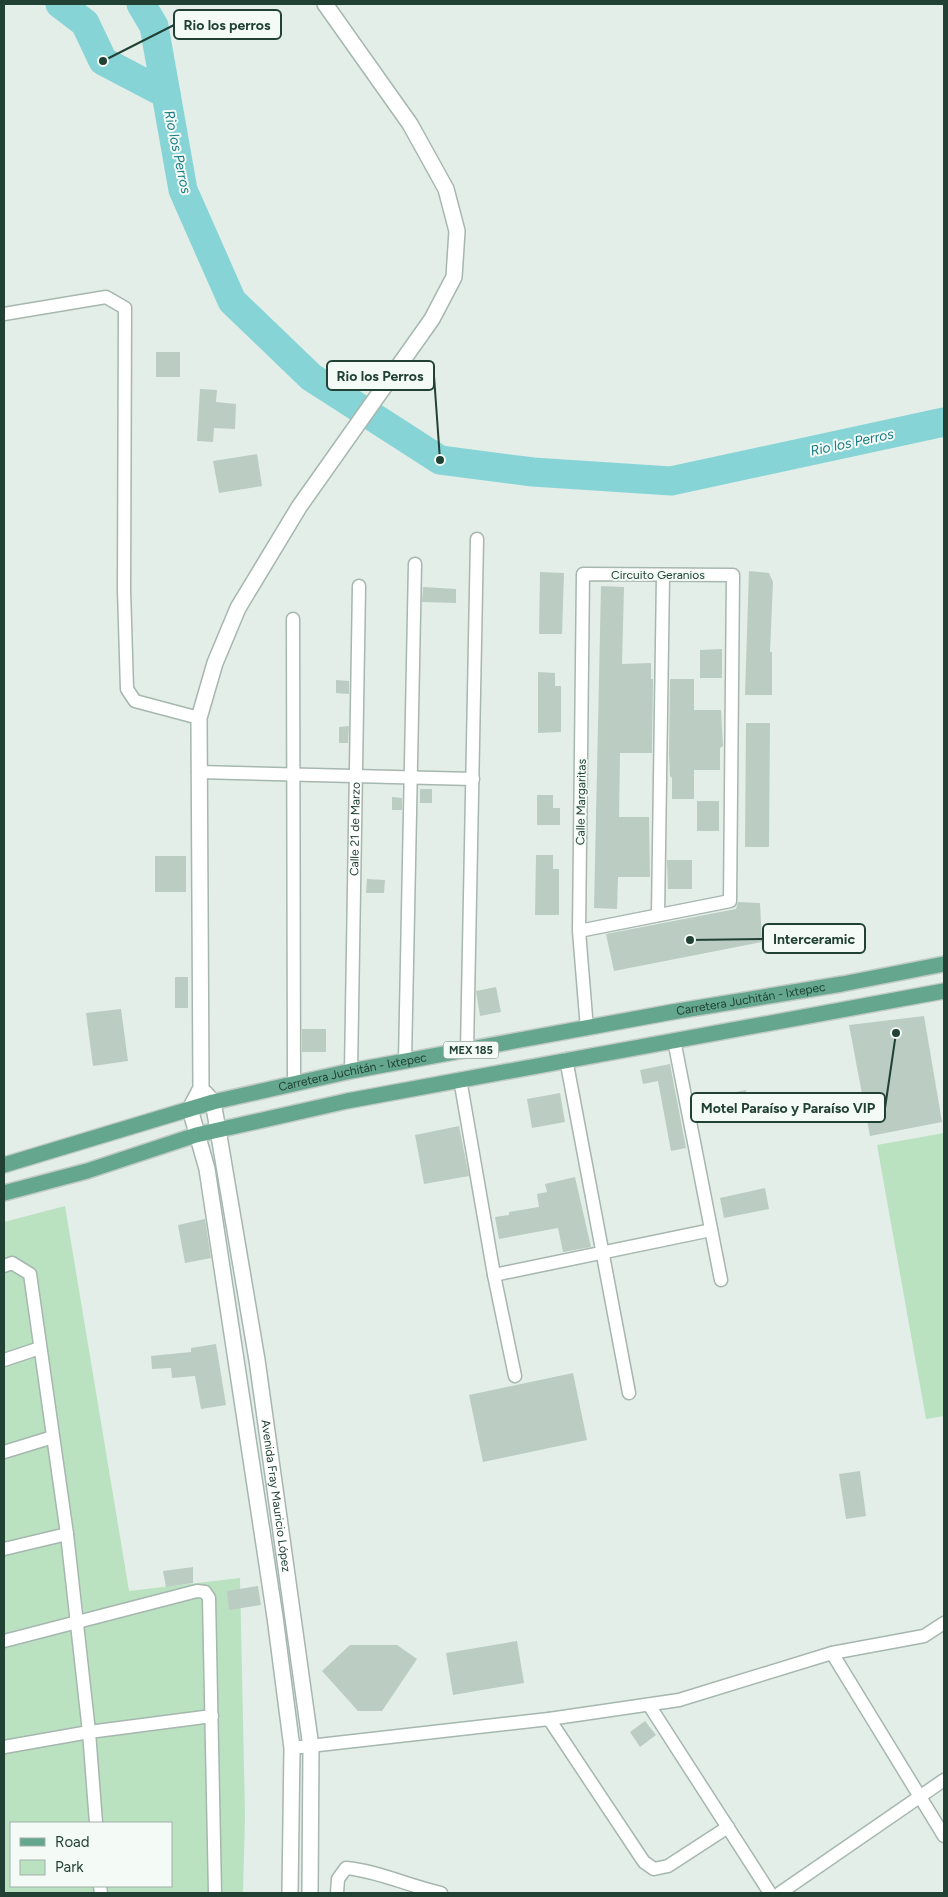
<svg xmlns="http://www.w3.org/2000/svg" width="948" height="1897" viewBox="0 0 948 1897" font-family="Figtree,sans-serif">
<rect width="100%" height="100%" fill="#e3eee8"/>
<g fill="#bae1c0" fill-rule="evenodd">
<polygon points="944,1133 944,1416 926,1419 877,1145"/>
<path d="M65,1206L129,1591L240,1578L245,1815L243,1893H4V1222ZM11,1823H171V1886H11Z"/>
</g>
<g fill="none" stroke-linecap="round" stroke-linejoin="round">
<g stroke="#87d4d7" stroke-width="29">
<polyline points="60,4 85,23 103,61 166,94"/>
<polyline points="141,4 154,26 183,190 232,301 311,377 440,460 533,472 671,481 944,422"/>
</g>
</g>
<g fill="#bbccc3">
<rect x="156" y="352" width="24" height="25"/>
<polygon points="200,389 217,390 216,402 236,404 235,429 214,428 213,442 197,441"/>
<polygon points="257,454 262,486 219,493 213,461"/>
<polygon points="749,571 769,573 773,582 770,652 772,652 772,695 745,695"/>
<polygon points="540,572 564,573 562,634 539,634"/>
<polygon points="601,586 624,587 622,664 651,663 651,679 653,679 652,753 620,753 619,817 649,817 650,877 618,877 617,909 594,908"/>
<polygon points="423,587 456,589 456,603 422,602"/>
<polygon points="722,649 722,678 700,678 700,650"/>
<polygon points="538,672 555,673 555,686 561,686 561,732 538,733"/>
<polygon points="670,679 694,679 694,710 721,710 723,746 720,748 720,770 694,770 694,799 672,799 672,778 670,776 669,753"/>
<polygon points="336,680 349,681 349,694 336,693"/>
<polygon points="746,723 770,723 769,847 745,847"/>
<polygon points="349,726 348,743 339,743 339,727"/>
<rect x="420" y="789" width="12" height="14"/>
<polygon points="537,795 553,795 553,808 560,808 560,825 537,825"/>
<polygon points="392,797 402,798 402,810 392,810"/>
<rect x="697" y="801" width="22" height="30"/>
<polygon points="536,855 553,855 553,869 559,869 559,915 535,915"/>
<rect x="155" y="856" width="31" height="36"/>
<polygon points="667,860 692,860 692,889 668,889"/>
<polygon points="367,879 385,880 384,893 366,893"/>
<polygon points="738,902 760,903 762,942 614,971 606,934 736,909"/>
<rect x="175" y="977" width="13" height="31"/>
<polygon points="496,987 501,1012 480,1016 476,991"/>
<polygon points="121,1009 128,1061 93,1066 86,1013"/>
<polygon points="924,1016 942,1122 870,1136 849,1025"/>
<rect x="302" y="1029" width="24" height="23"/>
<polygon points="670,1064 686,1148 671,1151 658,1081 643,1084 640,1070"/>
<polygon points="746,1090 749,1106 705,1113 703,1098"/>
<polygon points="560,1093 565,1122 532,1128 527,1099"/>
<polygon points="459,1126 469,1176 424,1184 415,1135"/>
<polygon points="575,1177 591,1247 563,1252 558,1228 499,1239 495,1217 509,1215 509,1212 539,1207 537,1194 547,1192 545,1184"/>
<polygon points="765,1188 769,1209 724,1218 720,1198"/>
<polygon points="205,1219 211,1258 185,1263 178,1225"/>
<polygon points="216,1344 226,1405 201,1409 195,1376 172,1378 171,1368 152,1369 151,1356 191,1352 191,1348"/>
<polygon points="573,1373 587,1440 483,1462 469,1395"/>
<polygon points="860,1471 866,1516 846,1519 839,1474"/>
<polygon points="193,1567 193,1583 166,1587 163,1571"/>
<polygon points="258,1586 261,1605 229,1610 227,1591"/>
<polygon points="517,1641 524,1683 453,1695 446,1653"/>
<polygon points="350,1645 397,1645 417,1659 382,1711 358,1711 322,1671"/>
<polygon points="645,1721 656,1735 640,1747 630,1732"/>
</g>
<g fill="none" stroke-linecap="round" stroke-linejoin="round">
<g stroke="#a5b7af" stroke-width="15">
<g id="minor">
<polyline points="4,314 106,297 125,308 124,590 127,689 135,701 199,718"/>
<polyline points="293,619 294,1083"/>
<polyline points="198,772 473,779"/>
<polyline points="658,915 663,576"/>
<polyline points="579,931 730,901 733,575 583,574 579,931 587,1029"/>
<polyline points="674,1040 721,1280"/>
<polyline points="467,1050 477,539"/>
<polyline points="566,1059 629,1393"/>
<polyline points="405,1061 415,564"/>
<path id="s1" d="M351,1071L359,586"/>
<polyline points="460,1079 494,1275 515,1376"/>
<polyline points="4,1266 12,1263 30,1274 67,1534 89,1732 4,1747"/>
<polyline points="494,1275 711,1230"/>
<polyline points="4,1360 40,1348"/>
<polyline points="4,1452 53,1437"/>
<polyline points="4,1549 67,1534"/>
<polyline points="4,1641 197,1591 205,1592 209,1598 215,1893"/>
<polyline points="832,1653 944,1836"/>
<polyline points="649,1705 770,1893"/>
<polyline points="549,1719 644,1862 654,1869 668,1866 728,1827"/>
<polyline points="292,1748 549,1719 679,1700 832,1653 924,1636 944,1623"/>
<polyline points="96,1823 89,1732 212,1716"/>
<polyline points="100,1886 101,1893"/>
<path d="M337,1893L338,1879L346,1868C378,1871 409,1886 441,1893"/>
<polyline points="780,1893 944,1780"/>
</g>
</g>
<g stroke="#a5b7af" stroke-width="18">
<g id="tertiary">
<path id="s2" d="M205,1093L213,1102L218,1130L257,1360L311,1747L310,1893"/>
<polyline points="290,1893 292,1748 275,1617 207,1169 190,1109 201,1088 199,718 215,663 238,608 299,507 432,319 454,277 457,231 446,189 410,124 325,4"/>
</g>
</g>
<g stroke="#c1cac6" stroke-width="18">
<g id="primary">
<path id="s3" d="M4,1165L213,1102L351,1071L672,1012L842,984L944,964"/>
<polyline points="4,1193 87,1171 196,1135 347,1101 944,991"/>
</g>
</g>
<use href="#minor" stroke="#fff" stroke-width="12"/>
<use href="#tertiary" stroke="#fff" stroke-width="15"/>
<use href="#primary" stroke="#64a78e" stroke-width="15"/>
</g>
<g text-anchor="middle" stroke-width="4" stroke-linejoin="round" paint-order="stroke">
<rect fill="#f4faf6" stroke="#60786f" stroke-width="1" x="443.5" y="1041.5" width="55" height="17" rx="4"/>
<g font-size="11" font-weight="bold" fill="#214135">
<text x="471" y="1054">MEX 185</text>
</g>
<g font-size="12" fill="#214135" stroke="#f4faf6">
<text x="658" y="579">Circuito Geranios</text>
<text transform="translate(581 802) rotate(-89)" y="4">Calle Margaritas</text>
<text dy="4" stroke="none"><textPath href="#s1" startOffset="242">Calle 21 de Marzo</textPath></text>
<text dy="4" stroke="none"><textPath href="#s3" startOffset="766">Carretera Juchitán - Ixtepec</textPath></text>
<text dy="4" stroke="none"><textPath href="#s3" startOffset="361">Carretera Juchitán - Ixtepec</textPath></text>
<text dy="4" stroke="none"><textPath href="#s2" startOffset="411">Avenida Fray Mauricio López</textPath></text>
</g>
<g font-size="14" font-style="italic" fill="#157d83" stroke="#f4faf6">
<text transform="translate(178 152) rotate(78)" y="5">Rio los Perros</text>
<text transform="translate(852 442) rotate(-12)" y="5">Rio los Perros</text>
</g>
</g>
<path fill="none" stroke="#214135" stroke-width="2" d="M103 61L174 25M440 460L434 376M690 940L763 939M896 1033L885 1108"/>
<g fill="#214135" stroke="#f4faf6" stroke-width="2">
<circle cx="103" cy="61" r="5"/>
<circle cx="440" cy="460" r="5"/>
<circle cx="690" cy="940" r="5"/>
<circle cx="896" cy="1033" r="5"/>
</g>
<g fill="#f4faf6" stroke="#214135" stroke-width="2">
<rect x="174" y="10" width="107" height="29" rx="5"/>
<rect x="327" y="361" width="107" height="29" rx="5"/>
<rect x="763" y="924" width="102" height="29" rx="5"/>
<rect x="691" y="1093" width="194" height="29" rx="5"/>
</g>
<g font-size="14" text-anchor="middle" font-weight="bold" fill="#214135">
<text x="227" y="30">Rio los perros</text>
<text x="380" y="381">Rio los Perros</text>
<text x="814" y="944">Interceramic</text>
<text x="788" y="1113">Motel Paraíso y Paraíso VIP</text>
</g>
<rect width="948" height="1897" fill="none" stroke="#214135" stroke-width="10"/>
<rect x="10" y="1822" width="162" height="65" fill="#f4faf6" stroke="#a0b0a9"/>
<rect x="20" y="1838" width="25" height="8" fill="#64a78e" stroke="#a0b0a9"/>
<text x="55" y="1847" font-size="15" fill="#214135">Road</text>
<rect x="20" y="1860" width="25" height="15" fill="#bae1c0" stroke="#a0b0a9"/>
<text x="55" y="1872" font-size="15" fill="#214135">Park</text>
</svg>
